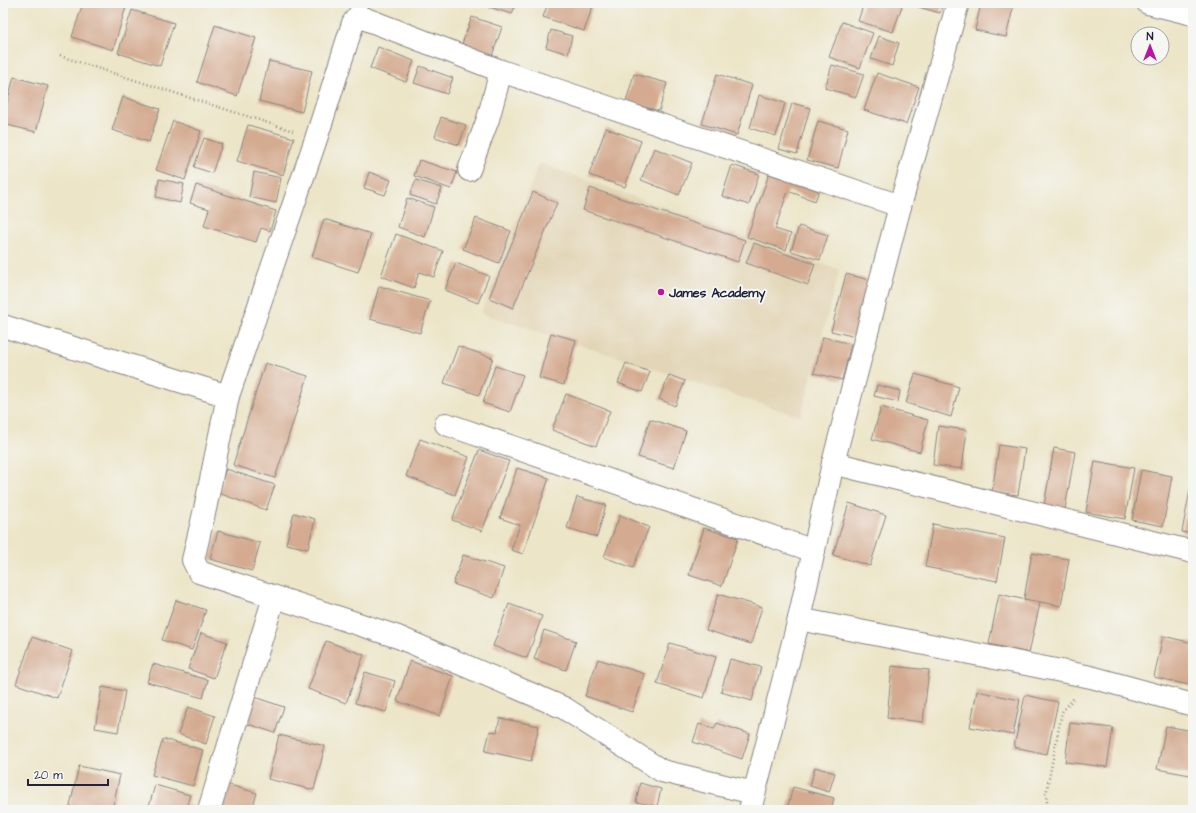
<svg xmlns="http://www.w3.org/2000/svg" width="1196" height="813" viewBox="0 0 1196 813" font-family="'Architects Daughter',sans-serif">
<rect width="100%" height="100%" fill="#f6f6f2"/>
<filter id="ink" filterUnits="userSpaceOnUse"><feTurbulence type="fractalNoise" baseFrequency=".025" numOctaves="2"/><feDisplacementMap in="SourceGraphic" scale="8" xChannelSelector="R" yChannelSelector="G"/><feConvolveMatrix kernelMatrix="1 2 1 2 8 2 1 2 1" color-interpolation-filters="sRGB"/></filter>
<filter id="wash" filterUnits="userSpaceOnUse"><feTurbulence type="fractalNoise" baseFrequency=".012" numOctaves="4" result="noise"/><feDisplacementMap in="SourceGraphic" scale="16" xChannelSelector="R" yChannelSelector="G"/><feGaussianBlur stdDeviation="0.9" result="paint"/><feColorMatrix in="noise" values="0 0 0 0 0 0 0 0 0 0 0 0 0 0 0 0 0 1.4 0 .05"/><feComposite in="paint" operator="in"/></filter>
<g filter="url(#wash)">
<rect width="100%" height="100%" fill="#ece5c8"/>
<polygon fill="#e3d6b7" points="539,163 839,270 801,417 481,313"/>
<g id="blocks">
<g fill="#d4ab91">
<polygon points="83,3 113,3 126,7 113,50 72,37"/>
<polygon points="491,3 516,3 512,14 489,7"/>
<polygon points="548,3 594,3 584,31 543,17"/>
<polygon points="864,3 903,3 893,32 858,21"/>
<polygon points="909,3 943,3 940,13 908,4"/>
<polygon points="981,3 1008,3 1014,4 1006,37 975,30"/>
<polygon points="132,10 174,23 160,66 118,53"/>
<polygon points="472,17 502,27 491,59 460,49"/>
<polygon points="842,22 873,33 860,68 829,57"/>
<polygon points="215,25 256,38 237,96 197,82"/>
<polygon points="551,30 572,36 568,54 546,47"/>
<polygon points="879,36 899,43 892,66 871,59"/>
<polygon points="378,47 414,61 406,82 370,68"/>
<polygon points="269,61 312,71 302,112 259,101"/>
<polygon points="832,65 864,74 856,97 825,88"/>
<polygon points="420,66 453,78 447,94 414,83"/>
<polygon points="877,73 919,87 906,124 864,110"/>
<polygon points="634,74 667,83 659,111 626,102"/>
<polygon points="717,74 752,85 737,135 702,124"/>
<polygon points="14,77 48,86 36,132 3,124 3,117"/>
<polygon points="759,95 785,103 776,136 750,128"/>
<polygon points="123,97 160,109 149,142 112,130"/>
<polygon points="792,103 810,108 797,154 779,149"/>
<polygon points="441,117 466,125 459,145 435,137"/>
<polygon points="173,121 201,131 185,180 156,170"/>
<polygon points="818,121 848,129 838,168 807,160"/>
<polygon points="248,125 294,138 283,175 237,161"/>
<polygon points="606,128 641,141 625,187 589,175"/>
<polygon points="204,138 222,144 212,173 194,167"/>
<polygon points="654,148 692,163 679,195 641,180"/>
<polygon points="419,160 457,172 451,189 414,176"/>
<polygon points="732,165 759,174 749,205 722,196"/>
<polygon points="254,172 281,178 276,203 249,197"/>
<polygon points="369,172 391,180 385,195 364,188"/>
<polygon points="769,174 819,191 815,201 788,191 775,229 791,234 786,250 747,237"/>
<polygon points="159,179 184,184 180,203 156,197"/>
<polygon points="416,180 442,188 436,204 410,195"/>
<polygon points="196,185 276,211 270,231 261,228 256,242 204,226 209,209 190,203"/>
<polygon points="590,188 745,240 738,262 583,210"/>
<polygon points="533,192 557,203 513,308 489,298"/>
<polygon points="407,198 434,207 425,237 398,227"/>
<polygon points="476,218 511,231 499,263 463,249"/>
<polygon points="324,219 371,234 358,272 312,257"/>
<polygon points="799,226 828,235 820,260 791,251"/>
<polygon points="396,234 443,251 434,277 419,272 414,288 381,276"/>
<polygon points="754,243 815,264 808,285 746,263"/>
<polygon points="456,263 489,276 478,303 445,290"/>
<polygon points="846,274 870,280 856,337 831,331"/>
<polygon points="379,286 430,301 420,333 370,319"/>
<polygon points="551,333 576,340 564,385 539,378"/>
<polygon points="823,337 851,344 842,380 814,373"/>
<polygon points="458,346 493,358 479,395 444,383"/>
<polygon points="265,363 308,376 275,478 233,465"/>
<polygon points="626,363 650,372 642,392 618,383"/>
<polygon points="495,366 523,375 510,412 483,403"/>
<polygon points="915,374 959,387 951,417 906,403"/>
<polygon points="669,375 685,381 675,406 659,399"/>
<polygon points="877,385 900,391 898,402 874,396"/>
<polygon points="566,394 610,411 596,446 552,430"/>
<polygon points="881,407 928,420 920,452 872,439"/>
<polygon points="650,419 686,431 674,468 638,457"/>
<polygon points="938,426 967,430 962,469 933,465"/>
<polygon points="420,439 469,457 455,495 406,476"/>
<polygon points="999,445 1025,449 1018,495 992,492"/>
<polygon points="1054,448 1075,452 1065,509 1044,506"/>
<polygon points="479,450 509,461 482,531 452,520"/>
<polygon points="1095,461 1134,468 1125,519 1086,512"/>
<polygon points="517,468 549,478 523,554 511,550 520,525 500,518"/>
<polygon points="226,469 275,485 266,510 218,493"/>
<polygon points="1141,470 1172,476 1163,526 1132,520"/>
<polygon points="1192,480 1193,480 1193,534 1182,532"/>
<polygon points="577,497 606,505 597,537 567,528"/>
<polygon points="849,503 886,515 870,566 833,555"/>
<polygon points="294,513 315,519 308,549 286,544"/>
<polygon points="620,515 649,527 633,568 604,557"/>
<polygon points="933,524 1005,538 997,581 925,567"/>
<polygon points="704,528 738,538 722,586 689,575"/>
<polygon points="218,531 260,543 252,571 210,559"/>
<polygon points="1032,553 1069,559 1061,606 1024,599"/>
<polygon points="463,555 504,568 494,598 453,584"/>
<polygon points="718,594 762,607 751,644 706,630"/>
<polygon points="999,594 1040,603 1029,653 989,644"/>
<polygon points="176,600 206,610 192,650 162,640"/>
<polygon points="509,604 542,616 527,658 493,646"/>
<polygon points="544,630 576,641 566,670 534,659"/>
<polygon points="201,633 227,642 214,678 188,669"/>
<polygon points="1163,636 1193,643 1193,686 1154,677"/>
<polygon points="32,637 73,651 57,698 16,684"/>
<polygon points="326,641 364,655 346,703 308,689"/>
<polygon points="670,643 716,657 704,698 657,684"/>
<polygon points="598,659 645,674 632,712 585,696"/>
<polygon points="730,659 761,667 752,701 721,692"/>
<polygon points="410,661 453,676 440,716 397,701"/>
<polygon points="153,664 208,680 203,698 147,682"/>
<polygon points="892,666 929,670 923,722 887,718"/>
<polygon points="365,672 395,681 386,712 355,703"/>
<polygon points="102,687 125,691 118,732 95,728"/>
<polygon points="977,691 1020,700 1013,735 970,727"/>
<polygon points="1025,695 1058,702 1047,754 1014,747"/>
<polygon points="254,697 284,707 275,733 245,723"/>
<polygon points="188,707 215,716 206,744 178,734"/>
<polygon points="500,718 539,726 531,761 485,751 490,731 497,732"/>
<polygon points="717,723 750,734 742,759 693,742 699,724 714,729"/>
<polygon points="1070,723 1113,728 1107,767 1065,762"/>
<polygon points="1166,726 1193,731 1193,756 1190,775 1157,769"/>
<polygon points="279,735 325,746 314,790 268,779"/>
<polygon points="163,739 203,750 193,786 152,775"/>
<polygon points="79,766 120,775 112,810 69,810"/>
<polygon points="815,767 835,773 829,792 810,786"/>
<polygon points="223,783 257,793 252,810 215,810"/>
<polygon points="640,783 661,789 657,806 636,802"/>
<polygon points="155,785 190,795 187,805 203,810 148,810"/>
<polygon points="793,787 834,798 831,810 787,810"/>
</g>
</g>
</g>
<g filter="url(#ink)">
<use href="#blocks" fill-opacity="0" stroke="#878482" stroke-width="1"/>
<g fill="none" stroke-linecap="round" stroke-linejoin="round">
<g stroke="#878482" stroke-width="24">
<g id="minor">
<polyline points="1148,3 1193,14"/>
<polyline points="469,170 488,119 501,71"/>
<polyline points="3,326 228,396 316,139 353,23 358,16 501,71 900,206 958,3"/>
<polyline points="228,396 205,509 193,560 199,572 398,637 564,708 662,771 754,793"/>
<polyline points="446,424 814,551"/>
<polyline points="833,463 1193,552"/>
<polyline points="799,619 1091,677 1193,705"/>
<polyline points="209,810 274,597"/>
<polyline points="750,810 799,619 833,463 900,206"/>
</g>
</g>
<g stroke="#878482" stroke-width="2.5" stroke-dasharray="1 3" stroke-linecap="butt">
<polyline points="60,56 293,131"/>
<polyline points="1048,810 1046,794 1062,712 1074,698"/>
</g>
<use href="#minor" stroke="#fff" stroke-width="22"/>
</g>
</g>
<circle fill="#b5179e" stroke="#f6f6f2" stroke-width="1.5" cx="661" cy="292" r="4"/>
<g text-anchor="middle" stroke-width="4" stroke-linejoin="round" paint-order="stroke">
<g font-size="13" font-weight="bold" fill="#22223b" stroke="#f6f6f2" text-anchor="start">
<text x="669" y="297">James Academy</text>
</g>
</g>
<rect width="1196" height="813" fill="none" stroke="#f6f6f2" stroke-width="16"/>
<g transform="translate(1150 46)"><circle r="19" fill="#f6f6f2" stroke="#a1a1a9"/>
<path d="M0-3L7 15L0 10L-7 15Z" fill="#b5179e"/>
<text y="-6" font-size="11" font-weight="bold" text-anchor="middle" fill="#22223b">N</text>
</g>
<path d="M28 779v6h80v-6" fill="none" stroke="#22223b" stroke-width="2"/>
<text x="34" y="779" font-size="12" fill="#22223b" stroke="#f6f6f2" stroke-width="3" paint-order="stroke">20 m</text>
</svg>
